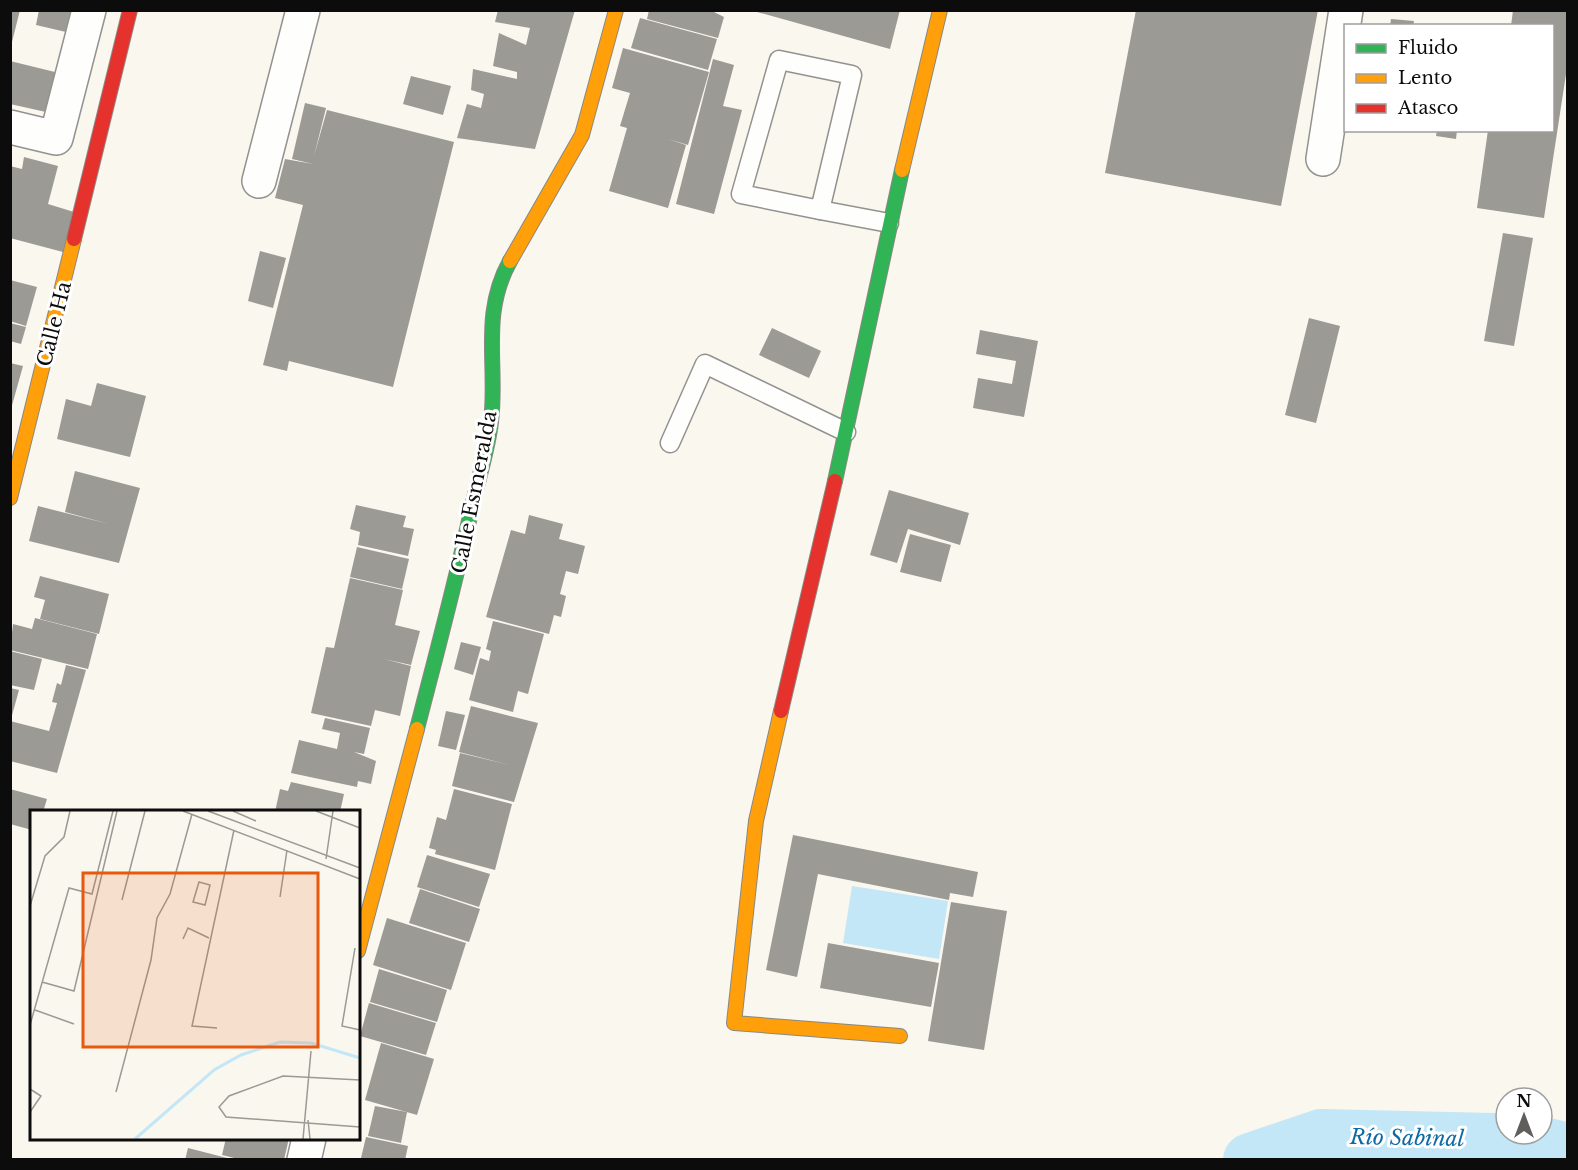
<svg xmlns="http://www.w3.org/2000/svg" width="1578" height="1170" viewBox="0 0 1578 1170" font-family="'Libre Baskerville',serif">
<rect width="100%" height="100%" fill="#faf7ef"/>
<polygon fill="#c3e7f7" points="852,886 948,901 939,959 843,943"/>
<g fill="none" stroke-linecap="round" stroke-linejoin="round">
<polyline stroke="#c3e7f7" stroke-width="54" points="1250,1160 1321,1136 1531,1141 1568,1150"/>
</g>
<g fill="#9c9a95">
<polygon points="10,10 20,10 11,46 10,46"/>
<polygon points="39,10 71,10 66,32 36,25"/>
<polygon points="498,10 575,10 535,149 457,138 467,104 481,108 484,94 471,90 473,69 517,79 517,72 493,66 499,33 526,45 530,28 495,22"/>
<polygon points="649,10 710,10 724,17 718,38 647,19"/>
<polygon points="750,10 900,10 890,49"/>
<polygon points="1136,10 1318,10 1281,206 1105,173"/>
<polygon points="1513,10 1568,10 1568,61 1544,218 1477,208 1488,130 1552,130 1552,26 1511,26"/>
<polygon points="640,18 717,39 708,70 631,48"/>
<polygon points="1391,19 1414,21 1413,26 1390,26"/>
<polygon points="623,48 709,72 688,145 668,139 686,145 668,208 609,191 627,128 620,126 630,93 612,88"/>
<polygon points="713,59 734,65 723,106 742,110 714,214 676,204"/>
<polygon points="10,61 55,72 46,112 10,104"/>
<polygon points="411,76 451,86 443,115 403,104"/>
<polygon points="305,103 326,108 314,156 327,110 454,142 393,387 289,361 287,371 263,365 303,205 275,198 285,159 313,164 292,159"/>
<polygon points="1437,130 1457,130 1456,139 1436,136"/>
<polygon points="24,157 58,166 48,204 74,212 63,252 10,238 10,166 22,169"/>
<polygon points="1503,233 1533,238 1514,346 1484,341"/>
<polygon points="260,251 286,258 273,308 248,301"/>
<polygon points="10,280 37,287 26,326 10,321"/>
<polygon points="1309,318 1340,326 1316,423 1285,415"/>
<polygon points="10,323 26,327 21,344 10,341"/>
<polygon points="772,328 821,351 809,378 759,355"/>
<polygon points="980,330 1038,341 1024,417 973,408 978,378 1012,384 1016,361 976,354"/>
<polygon points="10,363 23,366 11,409 10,408"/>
<polygon points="97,383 146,396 130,457 57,439 66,399 91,406"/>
<polygon points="75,471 140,488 119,563 29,541 38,506 109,524 65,512"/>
<polygon points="889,490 969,513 960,545 908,529 897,563 870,555"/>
<polygon points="356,505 406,516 403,527 414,529 408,556 358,545 360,532 350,529"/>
<polygon points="529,515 563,524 559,539 585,546 578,574 566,571 560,594 566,596 561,617 554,615 549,634 486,617 511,530 525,534"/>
<polygon points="910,534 951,545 941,582 900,572"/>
<polygon points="357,547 409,559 402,589 350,577"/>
<polygon points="40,576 109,594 99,634 40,619 45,600 34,597"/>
<polygon points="350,578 403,590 395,625 420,631 411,665 384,659 411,666 400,716 375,710 371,726 311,713 326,647 334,648"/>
<polygon points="35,618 97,634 88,669 10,650 13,624 32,629"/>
<polygon points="493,621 544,634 528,694 518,691 513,712 469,700 480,658 489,661 491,651 486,649"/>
<polygon points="461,642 481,647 473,675 454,669"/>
<polygon points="10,651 42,659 34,690 10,685"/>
<polygon points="66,665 86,670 57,773 10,761 10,721 49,731 57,703 52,702 57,683 61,685"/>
<polygon points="10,688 19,690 11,719 10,718"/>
<polygon points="471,706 538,723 514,802 452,786 460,753 510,765 459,752"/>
<polygon points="446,711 465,715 456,750 438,746"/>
<polygon points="325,718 370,728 364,754 354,752 376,761 371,784 358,781 357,787 291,773 299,740 337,749 340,733 322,729"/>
<polygon points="291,782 344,794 340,812 275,812 280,789 288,791"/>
<polygon points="10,789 47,799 43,812 32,812 32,830 10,824"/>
<polygon points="454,789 512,804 495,870 435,854 436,850 429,848 437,817 446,820"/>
<polygon points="793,835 978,872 973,897 950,893 949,900 818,874 797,977 766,970"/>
<polygon points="427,855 490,874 479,907 417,887"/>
<polygon points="420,889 480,909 469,942 409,923"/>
<polygon points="951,902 1007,911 984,1050 928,1041"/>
<polygon points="387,918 466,943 451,990 373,965"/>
<polygon points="828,943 939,963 931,1007 820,988"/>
<polygon points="379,969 447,990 437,1022 370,1002"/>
<polygon points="369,1003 436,1023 426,1055 360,1036"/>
<polygon points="381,1043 434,1059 417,1115 365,1100"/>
<polygon points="375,1106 407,1112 401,1143 368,1136"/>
<polygon points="366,1137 408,1146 405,1160 361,1158"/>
<polygon points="226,1138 289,1138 284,1160 242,1160 222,1155"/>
<polygon points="188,1148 231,1159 231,1160 185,1160"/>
</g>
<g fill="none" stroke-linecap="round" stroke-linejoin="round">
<g stroke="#93928e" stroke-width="21">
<g id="lane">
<polygon points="779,60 852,75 820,210 741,194"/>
<polyline points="820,210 889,223"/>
<polyline points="670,443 705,364 846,432"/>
</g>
</g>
<g stroke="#93928e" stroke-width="36">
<g id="street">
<polyline points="10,127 56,138 89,10"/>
<polyline points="1323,159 1346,10"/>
<polyline points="259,181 303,10"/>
<polyline points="304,1160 309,1138"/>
</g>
</g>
<g stroke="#8a8885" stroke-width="16">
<g id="fast">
<polyline points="835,481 902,170"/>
<path d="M417,729C436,655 456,581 472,507C478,479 488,450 491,422C498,365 480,315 510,261"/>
</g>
</g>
<g stroke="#8a8885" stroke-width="16">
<g id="slow">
<polyline points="902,170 940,10"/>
<polyline points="510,261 582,135 616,10"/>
<polyline points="10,498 74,239"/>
<polyline points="781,711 756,821 734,1023 900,1036"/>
<polyline points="358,951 417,729"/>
</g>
</g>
<g stroke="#8a8885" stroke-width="16">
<g id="jam">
<polyline points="74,239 130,10"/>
<polyline points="781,711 835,481"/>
</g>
</g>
<use href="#lane" stroke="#fefefd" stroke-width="18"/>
<use href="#street" stroke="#fefefd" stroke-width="33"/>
<use href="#fast" stroke="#30b455" stroke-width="14"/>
<use href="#slow" stroke="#ff9f0a" stroke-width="14"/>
<use href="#jam" stroke="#e5322d" stroke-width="14"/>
</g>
<g text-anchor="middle" stroke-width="6" stroke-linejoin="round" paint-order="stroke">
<g font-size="20" fill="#0c0c0c" stroke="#fff">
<text transform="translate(54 324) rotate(-76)" y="7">Calle Ha</text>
<text transform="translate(474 492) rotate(-79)" y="7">Calle Esmeralda</text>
</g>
<g font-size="21" font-style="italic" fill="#0e6aa4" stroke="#fff">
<text transform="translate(1407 1138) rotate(1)" y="7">Río Sabinal</text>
</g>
</g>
<g transform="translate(30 810)">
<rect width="330" height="330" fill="#faf7ef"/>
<path fill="none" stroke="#c3e7f7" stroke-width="3" d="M105,329L184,260L211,245L250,232L281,233L330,248"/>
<path fill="none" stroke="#9b9994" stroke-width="1.5" d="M153,1L330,69M178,1L330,58M203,1L226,11M286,1L330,18M296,49L303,1M169,72L180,75L175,95L163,92ZM250,87L257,40M92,90L115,1M0,96L15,46L34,27L40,1M153,129L158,118L179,128M325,138L312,216L330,220M12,172L44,181L87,1M5,200L44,214M0,215L39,78L62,84L83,1M187,218L162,216L204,20M330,270L253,266L199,286L189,297L196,307L330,317M0,279L11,286L0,302M86,282L121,150L127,108L140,84L162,4M278,310L280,329M273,329L281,241"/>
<path fill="#e8590c" fill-opacity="0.15" stroke="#e8590c" stroke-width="3" d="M53,63H288V237H53Z"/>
<rect width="330" height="330" fill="none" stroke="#0c0c0c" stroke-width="3"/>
</g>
<rect width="1578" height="1170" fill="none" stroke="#0c0c0c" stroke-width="24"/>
<rect x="1344" y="24" width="210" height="108" fill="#ffffff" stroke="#9e9e9e" stroke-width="1.5"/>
<rect x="1356" y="44" width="30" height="9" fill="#30b455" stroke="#9e9e9e" stroke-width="1.5"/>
<text x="1398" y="54" font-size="18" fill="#0c0c0c">Fluido</text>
<rect x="1356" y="74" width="30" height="9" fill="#ff9f0a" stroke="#9e9e9e" stroke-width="1.5"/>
<text x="1398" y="84" font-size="18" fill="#0c0c0c">Lento</text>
<rect x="1356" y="104" width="30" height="9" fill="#e5322d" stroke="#9e9e9e" stroke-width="1.5"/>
<text x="1398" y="114" font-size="18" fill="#0c0c0c">Atasco</text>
<g transform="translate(1524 1116)"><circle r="28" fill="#ffffff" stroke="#9e9e9e" stroke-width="1.5"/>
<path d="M0-4.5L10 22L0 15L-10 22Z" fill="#5f5e5b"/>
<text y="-9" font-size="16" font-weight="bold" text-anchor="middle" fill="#0c0c0c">N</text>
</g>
</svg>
